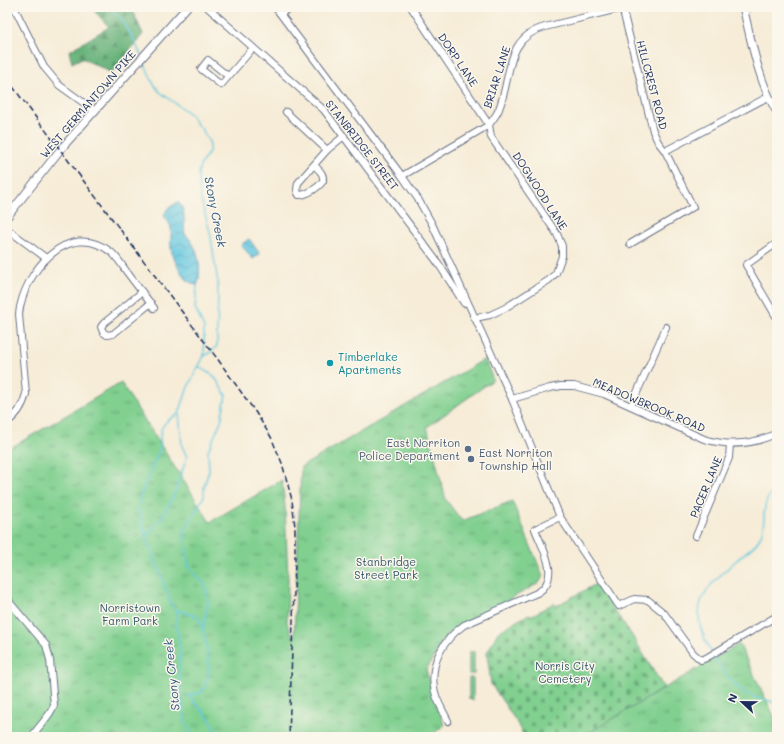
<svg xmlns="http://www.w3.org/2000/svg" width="784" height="744" viewBox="0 0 784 744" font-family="Mali,sans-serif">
<defs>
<pattern id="forest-firs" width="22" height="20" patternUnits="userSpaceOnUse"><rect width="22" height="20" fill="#68b27a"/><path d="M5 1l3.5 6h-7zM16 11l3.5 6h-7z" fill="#559167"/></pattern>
<pattern id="cemetery-stones" width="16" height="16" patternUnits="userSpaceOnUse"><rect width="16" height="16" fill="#81d090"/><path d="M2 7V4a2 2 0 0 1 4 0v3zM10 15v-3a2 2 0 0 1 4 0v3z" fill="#69a979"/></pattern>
<pattern id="park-tufts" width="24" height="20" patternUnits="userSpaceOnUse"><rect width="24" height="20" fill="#81d090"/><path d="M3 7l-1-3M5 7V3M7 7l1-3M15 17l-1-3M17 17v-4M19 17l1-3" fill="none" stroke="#69a979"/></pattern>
<pattern id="water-waves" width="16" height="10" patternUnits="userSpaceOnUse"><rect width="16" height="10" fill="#63c7e0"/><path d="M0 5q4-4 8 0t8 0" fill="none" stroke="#51a2b9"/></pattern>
</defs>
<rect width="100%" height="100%" fill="#fbf7ec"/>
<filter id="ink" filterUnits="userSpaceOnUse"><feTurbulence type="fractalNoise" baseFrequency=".025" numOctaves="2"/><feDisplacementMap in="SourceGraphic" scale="8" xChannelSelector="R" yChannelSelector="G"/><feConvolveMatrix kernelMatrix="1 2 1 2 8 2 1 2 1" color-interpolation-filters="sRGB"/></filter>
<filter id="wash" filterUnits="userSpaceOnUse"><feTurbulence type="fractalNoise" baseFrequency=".012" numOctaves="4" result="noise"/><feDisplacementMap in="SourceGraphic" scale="16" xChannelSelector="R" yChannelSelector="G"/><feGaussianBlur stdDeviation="0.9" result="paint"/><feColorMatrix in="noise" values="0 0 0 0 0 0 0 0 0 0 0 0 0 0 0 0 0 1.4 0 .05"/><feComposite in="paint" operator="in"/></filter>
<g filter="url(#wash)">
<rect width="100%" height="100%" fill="#f6ecd7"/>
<g fill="#81d090" stroke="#4e8077">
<rect x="469" y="652" width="5" height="22"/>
<polygon points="469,678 473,678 473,700 469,699"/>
</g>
<polygon fill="url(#forest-firs)" stroke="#42706c" points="91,7 131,7 143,34 112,73 82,58 72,63 69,51 109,27"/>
<polygon fill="url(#cemetery-stones)" stroke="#4e8077" points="596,584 631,634 664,688 584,737 524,737 516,721 491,684 487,653 498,632 529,614 531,616 554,603 556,606"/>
<g fill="url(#park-tufts)" stroke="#4e8077">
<polygon points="485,359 493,380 427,427 446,500 462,521 512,501 543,576 539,583 447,634 426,670 444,725 430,737 7,737 7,450 121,383 210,522 282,480 285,507 288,580 287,623 294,639 301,467"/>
<polygon points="739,644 777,722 777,737 582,737"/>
</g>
<g fill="url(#water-waves)" stroke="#3f7b9f">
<path d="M178,202C187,211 183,222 185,234C198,245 203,270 197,286C194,284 189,282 186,279C181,274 172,256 171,248C169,233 176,230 164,216L167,209Z"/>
<polygon points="249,239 260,254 253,259 241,245"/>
</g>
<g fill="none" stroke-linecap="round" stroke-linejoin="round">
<g stroke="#63c7e0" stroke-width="1.5">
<path d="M109,7C125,20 132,36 141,55"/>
<path d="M143,60L153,83L160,92L191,115L198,126L202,129L210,144L209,152L201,164L198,173L200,196L210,232L218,283L217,346L211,352L204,356L188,387L179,414C163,421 158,428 161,446L141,494L138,507L143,528L172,606L177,610L198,617C206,635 216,681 199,694L195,693L189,695C198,709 216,719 216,737"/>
<polyline points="197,286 195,308 204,328 204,356"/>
<polyline points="199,367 214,376 226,395 221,421 208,451 209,471 204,486 204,496 184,532 188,564 196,576 205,584 208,603 203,630"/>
<polyline points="146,536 161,519 174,495 187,457 182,446 179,414"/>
<polyline points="177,610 176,623 180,649 179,675 182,701 186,723 193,737"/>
<path d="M711,652C684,604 705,589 740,557C746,552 754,547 758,541C770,524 756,503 777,488"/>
<path d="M713,655C722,671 737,691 754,697C763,701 769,698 777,705"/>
</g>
</g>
</g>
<g filter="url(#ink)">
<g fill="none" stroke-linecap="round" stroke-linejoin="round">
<g stroke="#687188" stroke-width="8">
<g id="minor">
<polyline points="14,7 44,67 59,85 95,111"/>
<polyline points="207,7 324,110 438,263 464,303"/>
<polyline points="275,7 402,176 418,199 432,224 512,399 560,517 619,606 634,599 648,600 664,613 693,653 701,660 706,658 777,616"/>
<polyline points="411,7 489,125 491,137 557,234 562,246 562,256 556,273 549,280 505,308 490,315 475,318 473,315"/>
<polyline points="622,7 653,131 658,142 665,151 693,207 630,244"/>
<polyline points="744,9 752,7"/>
<polyline points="281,14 290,7"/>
<polyline points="228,76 208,60 201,69 221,85 253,48"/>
<polyline points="286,112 327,150"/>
<polyline points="665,151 768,97"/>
<path d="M315,166C320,171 324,174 323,181C318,188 307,195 299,195C296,191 297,188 298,183L327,150L344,136"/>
<path d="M402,176L489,125C492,120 497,115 499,109C512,77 504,38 545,27L622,8"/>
<polyline points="7,229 46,258"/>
<polyline points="777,243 746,265 777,318"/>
<polyline points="142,292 104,323 101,327 103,332 107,335 113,334 151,303"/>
<path d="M512,399L550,388L561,386H574L604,394L704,439C730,447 753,445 777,433"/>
<polyline points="631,406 666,327"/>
<path d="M7,422C18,415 23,406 26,394L19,314C23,273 68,218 111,252C117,257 122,265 126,271C136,284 145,296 154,308"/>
<polyline points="696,536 729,458 730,444"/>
<path d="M7,596L11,604L46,645L50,660L54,705C50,717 38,726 32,737"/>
<path d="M448,721C443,710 435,699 434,687C430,662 444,639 464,625L539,592C561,576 542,548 535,529L560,517"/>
</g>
</g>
<g stroke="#687188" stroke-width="9">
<g id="major">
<path d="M743,7C752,43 758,80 777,112"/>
<polyline points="7,217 60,150 187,7"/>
</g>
</g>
<use href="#minor" stroke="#fff" stroke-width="6"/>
<use href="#major" stroke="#fff" stroke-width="7"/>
<polyline stroke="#1b2f5e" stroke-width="1.5" stroke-dasharray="6 3" stroke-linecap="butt" points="7,79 219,361 256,413 271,437 282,463 292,500 295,527 295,563 289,737"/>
</g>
</g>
<circle fill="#0f9aa8" stroke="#fbf7ec" stroke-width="1.5" cx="330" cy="363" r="4"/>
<g fill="#5c6f8a" stroke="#fbf7ec" stroke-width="1.5">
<circle cx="468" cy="449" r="4"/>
<circle cx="471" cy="459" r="4"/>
</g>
<g text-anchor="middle" stroke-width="3" stroke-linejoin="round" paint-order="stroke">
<g font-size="11" fill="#1b2f5e" stroke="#fbf7ec">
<text transform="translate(458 60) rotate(56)" y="4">DORP LANE</text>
<text transform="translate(497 77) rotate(-72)" y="4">BRIAR LANE</text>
<text transform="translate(652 85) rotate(75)" y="4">HILLCREST ROAD</text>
<text transform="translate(88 104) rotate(-49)" y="4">WEST GERMANTOWN PIKE</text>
<text transform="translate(362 145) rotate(52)" y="4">STANBRIDGE STREET</text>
<text transform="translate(540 191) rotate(57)" y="4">DOGWOOD LANE</text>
<text transform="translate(649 405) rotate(23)" y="4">MEADOWBROOK ROAD</text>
<text transform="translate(706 487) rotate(-67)" y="4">PACER LANE</text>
</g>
<g font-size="11" fill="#0d838f" stroke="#fbf7ec" text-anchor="start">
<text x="338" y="361">Timberlake<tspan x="338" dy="13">Apartments</tspan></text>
</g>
<g font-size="11" fill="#4e5e75" stroke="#fbf7ec" text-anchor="end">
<text x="460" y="447">East Norriton<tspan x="460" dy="13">Police Department</tspan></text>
<text x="479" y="457" text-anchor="start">East Norriton<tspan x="479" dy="13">Township Hall</tspan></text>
</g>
<g font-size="11" fill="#34576a" stroke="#fbf7ec">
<text x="386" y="566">Stanbridge<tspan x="386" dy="13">Street Park</tspan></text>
<text x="130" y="612">Norristown<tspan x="130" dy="13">Farm Park</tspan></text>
<text x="565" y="670">Norris City<tspan x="565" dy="13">Cemetery</tspan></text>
</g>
<g font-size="12" font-style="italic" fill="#2d557e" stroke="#fbf7ec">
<text transform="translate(215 212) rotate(79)" y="4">Stony Creek</text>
<text transform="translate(172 675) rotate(-96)" y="4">Stony Creek</text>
</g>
</g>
<rect width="784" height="744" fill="none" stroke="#fbf7ec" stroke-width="24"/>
<g transform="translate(742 702) rotate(292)" stroke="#fbf7ec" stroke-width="3" paint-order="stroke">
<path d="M0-3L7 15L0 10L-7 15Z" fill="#1b2f5e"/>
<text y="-6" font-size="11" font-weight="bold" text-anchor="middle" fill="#1b2f5e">N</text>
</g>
</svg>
